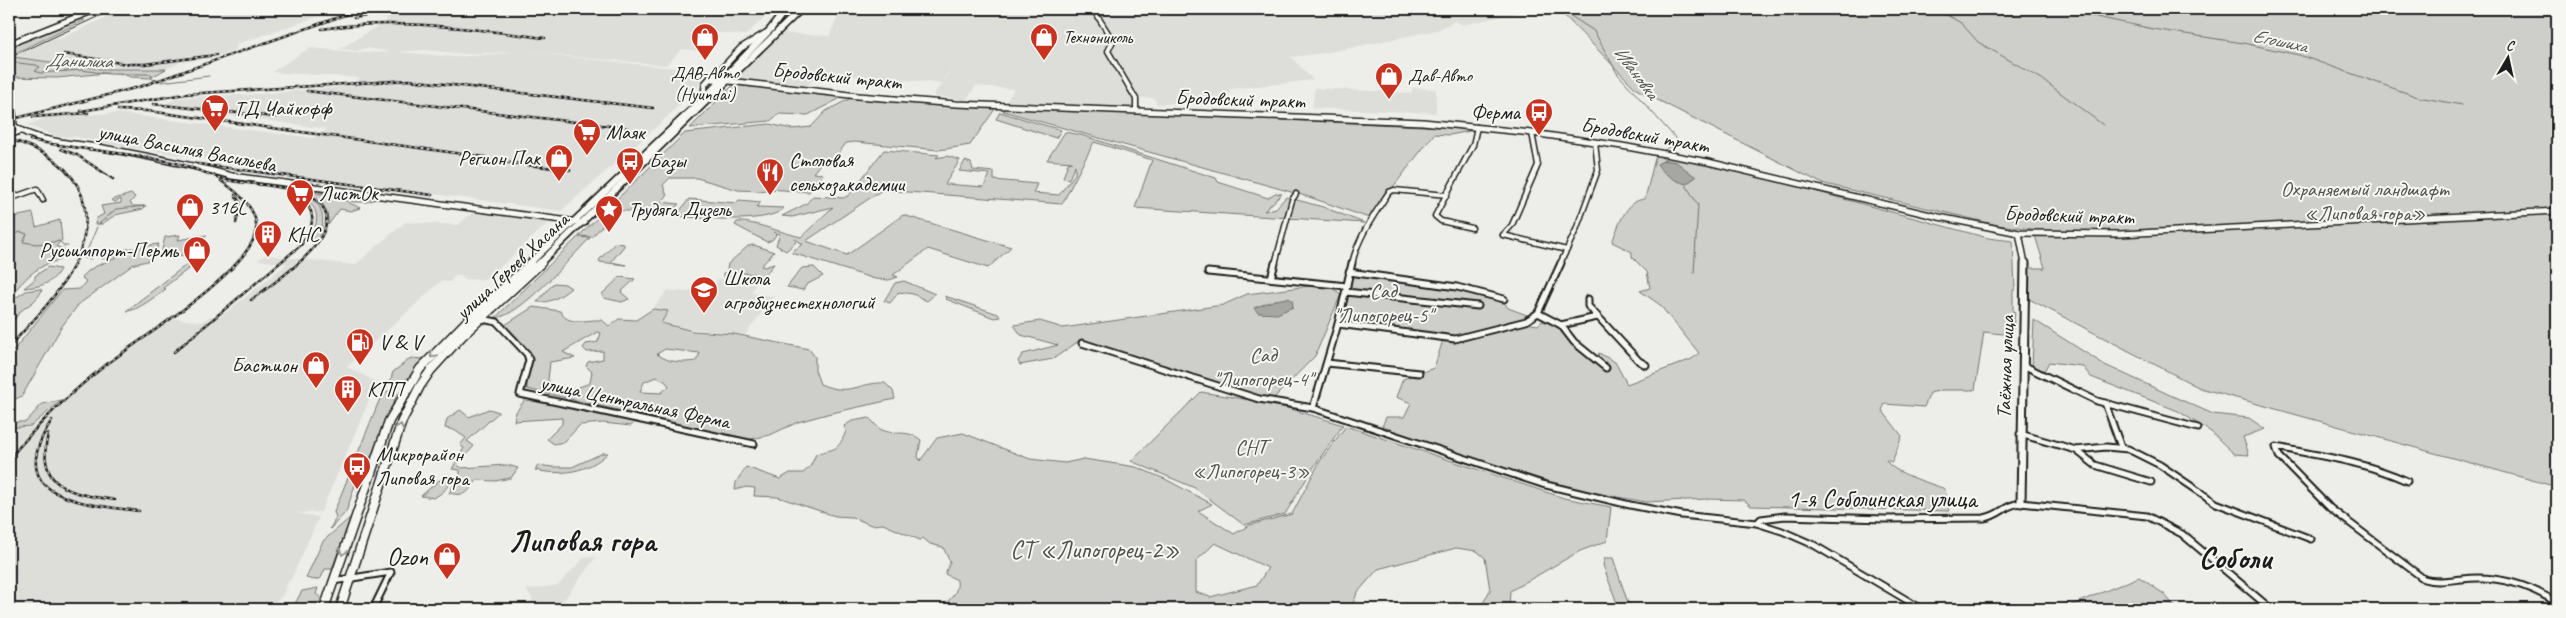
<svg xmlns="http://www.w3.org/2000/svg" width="2566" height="618" viewBox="0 0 2566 618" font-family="Caveat,sans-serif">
<rect width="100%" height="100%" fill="#edede9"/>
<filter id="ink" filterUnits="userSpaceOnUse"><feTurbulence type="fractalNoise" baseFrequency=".02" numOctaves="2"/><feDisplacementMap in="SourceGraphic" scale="10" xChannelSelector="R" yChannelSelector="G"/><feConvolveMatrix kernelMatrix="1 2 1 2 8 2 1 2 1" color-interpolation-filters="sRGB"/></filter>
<g filter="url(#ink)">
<g fill="#ddddda" fill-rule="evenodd">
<polygon points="123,9 341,9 237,44 236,50 211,58 181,62 166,69 101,69 14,57 55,38 60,39"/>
<path d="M411,9H773L746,35L709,32L699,41L698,48L701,51L682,49L666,65L521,52L713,72L665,119L561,211L262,171L229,162L126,147L77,137L56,136L27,125L49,117L116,113L314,138L327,129L162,106L177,98L186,97L260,94L349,86L360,78L272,72L309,48L366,53L391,52L366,48L356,51L340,49L389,19L374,17L380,13ZM425,50L465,54L519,52L455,57L399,52Z"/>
<polygon points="828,9 1519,9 1517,13 1462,25 1455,21 1437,30 1325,53 1291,57 1313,80 1231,89 1225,105 1178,103 1157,104 1154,98 1134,98 1133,107 1128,109 1005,104 1014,89 976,86 966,100 933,96 955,64 941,83 819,73 806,87 737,78 782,33 829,36 840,13 824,14"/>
<polygon points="1315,88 1411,93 1413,88 1436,89 1436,113 1312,108"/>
<polygon points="474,211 550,221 507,261 483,280 463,279 462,276 456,275 450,282 441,281 347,367 377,382 321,512 295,513 319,517 291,580 289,580 283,595 269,609 9,609 9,430 33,427 80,384 130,344 138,345 172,318 203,322 210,316 220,317 287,264 258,260 266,255 355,265 405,222 458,225"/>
<polygon points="718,279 756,283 751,293 774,296 745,335 641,323 668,290 686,292 698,287 712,286"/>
<polygon points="596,557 557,609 526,609 533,599 526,590 558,585 584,558"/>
</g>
<g fill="#cececb" stroke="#757574" fill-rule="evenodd">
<polygon points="1558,9 2557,9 2557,487 2200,388 2029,299 2028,268 2045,268 2033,229 1998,225 1821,183 1636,89"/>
<polygon points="78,19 85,20 9,56 9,46"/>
<polygon points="13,57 101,69 166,69 150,78 130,77 121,73 106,73 57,78 9,77 9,59"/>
<polygon points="733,85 841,96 839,99 808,115 779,114 770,121 690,128"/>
<polygon points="851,98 995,109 970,145 939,150 855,142 846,143 833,161 823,160 813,173 823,174 809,192 770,189 760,191 738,190 697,178 670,178 663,185 667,196 661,202 679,204 668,215 617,210 592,237 579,236 685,133 769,124 792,129 811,127 826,111"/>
<polygon points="1007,108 1467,128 1475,130 1450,135 1434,134 1369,218 1309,197 1003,111"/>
<polygon points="1000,112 1061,130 1056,138 996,119"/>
<path d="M1065,132L1081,135L1216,178L1218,182L1268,198L1275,193L1282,194L1264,211L1276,208L1286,197L1323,207L1364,223L1135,208L1152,160L1094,142L1062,204L882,190L806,241L847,255L903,215L1011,247L988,268L928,249L893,275L898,277L889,280L875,279L792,253L794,250L803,244L795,239L796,242L786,251L776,245L780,234L773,232L776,235L772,240L767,242L735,225L737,222C748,220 787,234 801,237L833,207L792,217L782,216L806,204L813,196L844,198L849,195L884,150L939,155L936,158L947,156L960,160L945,184L984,187L990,174L959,171L965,161L971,163L973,170L994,172V180L1037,184L1033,193L1059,195L1075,174V165L1069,179L1063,178L1068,163L1072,162L1047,160Z"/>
<path d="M1656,154L1755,175L1988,238L2013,241L2015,290H2013V312L2015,313L2012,335L1984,332L1975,390H1942L1930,393L1924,407L1885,404L1882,410L1902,436L1892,462L1886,460C1892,473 1930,483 1945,489L1949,511L1751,506L1744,500L1707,499L1647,502L1576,490L1381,429L1386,417H1404L1411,403L1396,397L1403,379L1434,368L1444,337L1338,324L1349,272L1438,283L1502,299L1508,308L1527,315L1519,322L1538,325L1542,321L1563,327L1581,351L1596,362L1599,353L1615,362L1627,384L1692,359L1699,353L1659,304L1640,291L1650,288L1647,272L1632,257V252L1612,242C1618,228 1625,200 1645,199Z"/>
<polygon points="272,185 362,195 376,199 367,202 354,202 320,192"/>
<path d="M300,190L338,197L360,208L351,211L340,209L328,225C329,206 318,195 300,190Z"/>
<polygon points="131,194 135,197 130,203 133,206 144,206 143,209 115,215 102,224 95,224 97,218 104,214 101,206 121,203 121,199 115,202 111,200"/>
<path d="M305,196C325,202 326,223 318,239H310C319,219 320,213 305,196Z"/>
<path d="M689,199L736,203L739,200L761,202L757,207L784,208C769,225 698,218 676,216Z"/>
<path d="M33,213L36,227L60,220L62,240L56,246L65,250L60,254L63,256L60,260C55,262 49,262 45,265C30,272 20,285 9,297V218Z"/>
<path d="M180,235L178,240L207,235C191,255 187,258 161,254L165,237Z"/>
<path d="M578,237L590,238C571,257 520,317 495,318Z"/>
<polygon points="615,243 624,244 624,246 611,262 626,265 600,262 599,260"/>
<path d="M159,244L151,260L134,264L79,304L62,326L22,396L9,402V356L62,290L80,289L86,281L82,278C91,264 107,264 120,255L101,259L99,254L133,248L137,251L142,246Z"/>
<polygon points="754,245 774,252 761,266 764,267 774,264 764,276 751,278 754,274 742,273 738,277 723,276 723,273 730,272 727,270 728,264 748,246"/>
<path d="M186,265L192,266L163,288L166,289C157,295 136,312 126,311Z"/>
<path d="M48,267L60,269C53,284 39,287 24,288L35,279V276Z"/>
<polygon points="814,267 823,276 806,285 803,290 787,287 802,268"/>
<polygon points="620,277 635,279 621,292 629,299 622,302 604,298 602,294"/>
<polygon points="904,281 935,294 927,301 913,294 899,292 890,303 884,301 895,283"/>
<path d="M554,283L565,284L571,288C560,297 551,303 537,302Z"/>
<polygon points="1326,284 1341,294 1315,356 1272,400 1079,341 1053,359 1020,365 1018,361 1023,354 1058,345 1021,335 1014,325 1040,321 1063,328 1223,305 1247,294"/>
<path d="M39,289L42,290C37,301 30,304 22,310C17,315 13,322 9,327V302L26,291Z"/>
<polygon points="945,296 998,314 1000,317 994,318 946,299"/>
<path d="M533,307L560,311C568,327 586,319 602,320L609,326L619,319L636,320L653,309L668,311L661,323L693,331L734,334L809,349L815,357V370L820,384C851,397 858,382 885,383L893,391L895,399L827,414L798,422L770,435L747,440L527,389V354L505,325ZM597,332L601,333L598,342L586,344L583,348L587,352L603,351V359L588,362L586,366L592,372L590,383L560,394L548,380L550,362L575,358L563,352ZM665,349L700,353L696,361C682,363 669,363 657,354ZM656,377L665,381L669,386L661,393L640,392L644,382Z"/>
<polygon points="2034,320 2105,365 2170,395 2213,414 2249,418 2265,429 2243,437 2249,455 2234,454 2211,432 2178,411 2091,377 2082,366 2049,362 2044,371 2032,367"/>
<path d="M411,358L424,359C414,370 406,387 390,382L393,372Z"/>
<polygon points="395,390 397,394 368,464 357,479 346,512 330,529 336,517 334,512 379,401 388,391"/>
<polygon points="1201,392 1275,404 1343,425 1315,465 1285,514 1244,525 1195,488 1131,461"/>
<polygon points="533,397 635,420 635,422 631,426 603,423 580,425 564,442 554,444 547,439 562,424 562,418 514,421 516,412 526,398"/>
<polygon points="62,400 31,426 9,428 9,421 13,419 14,422 26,422 42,404"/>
<path d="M489,409L499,412L467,441L474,446L457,465L462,468L507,465L518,468L511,478L495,481L477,480C469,492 465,497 449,493L460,474V470L452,469L464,448L460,445L466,438L454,430L445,428L447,419L460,410L469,417Z"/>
<path d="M869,418C873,421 877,428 882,430C895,436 909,429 921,440L918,456L920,461L937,438L963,433L1030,459L1065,463L1084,459L1136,467L1165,479L1212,504L1198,511L1234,534L1250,525L1292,514L1320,461L1346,426L1564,498L1611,507L1607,541L1580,551L1510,591L1509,606L1512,609H1480L1490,590L1485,558L1477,551L1456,548L1378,569L1357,593L1351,609H940V607C950,600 959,593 957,580L945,574L950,562L943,547L930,544L923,538L920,540L883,524L871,525L852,517L835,516L778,497L754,496L755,488L746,487L735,490L736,482L746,467L780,479L790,473H803L810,467L816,454C835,448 838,452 846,431L844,426L852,421ZM1215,543L1268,568L1257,585L1210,597L1196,592V561Z"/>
<path d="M603,453H608C588,472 562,476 535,470L538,465L552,467H572Z"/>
<polygon points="451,475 454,478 443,492 434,498 421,496 438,481"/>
<polygon points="351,517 332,569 325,569 321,578 314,580 306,578 323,541"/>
<polygon points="1605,558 1613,558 1630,609 1619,609 1603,565"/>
<polygon points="2139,577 2164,594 2177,609 2062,609"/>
<polygon points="318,588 316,594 321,598 318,609 292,609 302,591"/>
</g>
<g fill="#a6a6a3" stroke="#6f6f6d">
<path d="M1665,160L1676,162L1696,177L1686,184C1675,181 1663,174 1657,164Z"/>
<polygon points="1288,298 1292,300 1293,307 1277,314 1258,313 1254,308 1275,300"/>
</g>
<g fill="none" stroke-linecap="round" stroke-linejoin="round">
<g stroke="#6f6f6d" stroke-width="1">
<polyline points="1560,9 1594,31 1617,73 1678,141 1663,151"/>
<polyline points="1936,9 1961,23 1978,42 2042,79 2103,125"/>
<polyline points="2059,9 2153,29 2243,43 2299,55 2418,97 2462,105"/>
<polyline points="9,62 36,65 40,67 35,71 40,73 82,70 109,74 151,74 152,79 157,80"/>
<polyline points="161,82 209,76"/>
<polyline points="1660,156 1666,161"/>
<polyline points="1686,185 1698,205 1694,273"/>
<polyline points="99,224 116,209 146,206"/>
<polyline points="9,236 21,232 27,234 23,242 37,244 60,241 64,246 68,246"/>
<polyline points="91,259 84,258 97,227"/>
</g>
<g stroke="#1c1c1c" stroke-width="7">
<g id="street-far1">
<polyline points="1093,9 1113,41 1108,51 1136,99 1136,111"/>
<polyline points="9,136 21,131"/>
<polyline points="9,199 37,189 43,200"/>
<polyline points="1472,228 1441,221 1435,216 1473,145 1477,127"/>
<polyline points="1503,235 1512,225 1538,165 1532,133"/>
<polyline points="1503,235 1567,250"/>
<polyline points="1275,264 1292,200 1296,194"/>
<path d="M1352,264C1358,237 1374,215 1389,192L1394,190L1447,195"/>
<polyline points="1560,264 1576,230 1598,170 1595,142"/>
</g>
</g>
<g stroke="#1c1c1c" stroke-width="9">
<g id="street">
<polyline points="1352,263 1338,324 1313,408 1542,484 1630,505 1682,515 1757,523 1782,531 1814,545 1922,609"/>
<polyline points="1208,272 1347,286"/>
<polyline points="1349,272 1457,287 1504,299"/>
<polyline points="1271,278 1275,263"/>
<polyline points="1346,292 1478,306"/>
<polyline points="1588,299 1588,306 1639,361 1646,365"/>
<polyline points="1538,313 1561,325 1597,317"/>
<polyline points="482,319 497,322 527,354 529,360 520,394 754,444"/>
<polyline points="1338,324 1455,339 1526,321 1538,313 1561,263"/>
<polyline points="1561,325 1574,342 1606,368"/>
<polyline points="1082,343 1259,399 1313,408"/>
<polyline points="1327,363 1419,373"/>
<polyline points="2023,365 2097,401 2198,428"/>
<polyline points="2105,403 2121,447"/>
<polyline points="2020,434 2076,450 2106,447 2128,449 2160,465 2216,503 2311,539"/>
<polyline points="2076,450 2095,465 2151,482"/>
<path d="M2407,481C2366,462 2320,456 2276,447L2279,456L2330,508L2424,579C2437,583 2449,580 2462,579C2497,575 2528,584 2557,603"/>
<path d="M1757,523L1761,519L1785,516L1885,519L1984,518C2002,515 2003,505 2021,503L2147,516L2182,534L2271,609"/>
<polyline points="333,581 391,572 373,609"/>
</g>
</g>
<g stroke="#1c1c1c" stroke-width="8">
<g id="secondary-far1">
<polyline points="766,33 741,48 712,79 858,96 956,104 1423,122 1532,133 1622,146 1708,162 1939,217 2019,233 2120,234 2557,211"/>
<polyline points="9,44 97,9"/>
<polyline points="704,98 705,84 712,76"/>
<path d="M9,111L13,112L14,126C37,143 76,143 103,148C147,156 189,164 232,176L584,223"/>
<polyline points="2019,233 2025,264"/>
</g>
</g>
<g stroke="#1c1c1c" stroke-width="11">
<polyline id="secondary" points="2021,503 2025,263"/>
</g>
<g stroke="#1c1c1c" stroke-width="9">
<g id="primary-far1">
<polyline points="529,264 704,98 770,30 786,9"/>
<polyline points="539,264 801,9"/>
</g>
</g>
<g stroke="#1c1c1c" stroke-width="11">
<g id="primary">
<polyline points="324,609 389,421 420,369 467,321 531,263"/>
<polyline points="340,609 402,421 420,386 431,370 462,336 541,263"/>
</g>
</g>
<use href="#street-far1" stroke="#f6f6f2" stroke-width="4"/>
<use href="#street" stroke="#f6f6f2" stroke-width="5"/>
<use href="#secondary-far1" stroke="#f6f6f2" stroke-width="5"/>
<use href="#secondary" stroke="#f6f6f2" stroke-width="7"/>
<use href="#primary-far1" stroke="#f6f6f2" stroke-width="5.5"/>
<use href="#primary" stroke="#f6f6f2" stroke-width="8"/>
<polyline stroke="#1c1c1c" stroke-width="1" points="9,58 114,9"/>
<g stroke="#1c1c1c" stroke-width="2.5">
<g id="rail">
<polyline points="496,9 522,11"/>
<polyline points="354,18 405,9"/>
<path d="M322,29C397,17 470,29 545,38"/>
<polyline points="64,54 127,64 145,64 216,55"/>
<polyline points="307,91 627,128"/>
<polyline points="153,104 275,117"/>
<polyline points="118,110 148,111 485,157"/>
<polyline points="81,111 185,94 409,80 653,108"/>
<polyline points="33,117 88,113"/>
<polyline points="9,120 139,87 362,9"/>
<path d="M9,139C39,148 71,164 82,196C101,255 45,307 9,347"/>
<path d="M30,140C78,150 128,152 176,163C194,167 210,176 227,180C251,186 319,183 326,215C332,246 272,284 251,300"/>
<polyline points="61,149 77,155 113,179"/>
<polyline points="478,159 570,170"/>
<polyline points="198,164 432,195"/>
<polyline points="235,195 241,204 236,223"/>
<path d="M174,352L301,245C315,225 318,211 298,195"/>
<path d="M52,420C0,499 84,504 139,511"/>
<path d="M48,434C35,488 71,494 115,500"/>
<path d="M9,459C38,424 71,392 107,364C143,337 242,276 255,235C262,212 238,192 221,181"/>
</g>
</g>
<use href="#rail" stroke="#f6f6f2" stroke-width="1" stroke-dasharray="3" stroke-linecap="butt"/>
</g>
<defs><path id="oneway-chevron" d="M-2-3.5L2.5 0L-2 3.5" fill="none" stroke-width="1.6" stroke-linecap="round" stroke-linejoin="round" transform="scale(1.25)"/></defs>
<g stroke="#949492">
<use href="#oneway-chevron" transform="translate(433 355) rotate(133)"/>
<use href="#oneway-chevron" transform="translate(400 427) rotate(-69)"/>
<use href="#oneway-chevron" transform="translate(343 552) rotate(108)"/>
</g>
</g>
<defs>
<g id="shop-pin" transform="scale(1.4375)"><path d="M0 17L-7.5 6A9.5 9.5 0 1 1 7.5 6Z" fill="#c8321e" stroke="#f6f6f2"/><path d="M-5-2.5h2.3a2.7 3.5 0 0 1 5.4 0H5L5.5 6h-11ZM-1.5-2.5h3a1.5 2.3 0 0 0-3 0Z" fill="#fff"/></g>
<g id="supermarket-pin" transform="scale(1.4375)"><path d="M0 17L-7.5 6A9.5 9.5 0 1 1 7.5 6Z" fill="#c8321e" stroke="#f6f6f2"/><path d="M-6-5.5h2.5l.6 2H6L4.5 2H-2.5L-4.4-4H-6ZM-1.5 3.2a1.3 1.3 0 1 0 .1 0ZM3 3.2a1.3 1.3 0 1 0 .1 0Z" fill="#fff"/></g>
<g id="bus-pin" transform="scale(1.4375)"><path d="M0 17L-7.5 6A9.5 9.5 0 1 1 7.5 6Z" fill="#c8321e" stroke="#f6f6f2"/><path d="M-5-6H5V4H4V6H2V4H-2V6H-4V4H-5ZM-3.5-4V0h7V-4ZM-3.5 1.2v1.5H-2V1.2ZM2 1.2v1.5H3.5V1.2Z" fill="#fff"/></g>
<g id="restaurant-pin" transform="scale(1.4375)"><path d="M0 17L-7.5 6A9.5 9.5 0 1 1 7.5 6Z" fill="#c8321e" stroke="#f6f6f2"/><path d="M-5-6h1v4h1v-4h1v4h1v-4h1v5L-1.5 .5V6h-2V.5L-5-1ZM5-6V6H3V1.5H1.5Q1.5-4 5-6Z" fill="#fff"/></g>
<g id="sight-pin" transform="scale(1.4375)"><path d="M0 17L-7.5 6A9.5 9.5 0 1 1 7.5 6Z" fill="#c8321e" stroke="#f6f6f2"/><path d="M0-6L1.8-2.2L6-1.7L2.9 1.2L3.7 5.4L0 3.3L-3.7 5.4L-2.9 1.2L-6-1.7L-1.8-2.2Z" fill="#fff"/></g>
<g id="building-pin" transform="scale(1.4375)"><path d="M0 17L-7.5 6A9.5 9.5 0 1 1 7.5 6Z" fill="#c8321e" stroke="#f6f6f2"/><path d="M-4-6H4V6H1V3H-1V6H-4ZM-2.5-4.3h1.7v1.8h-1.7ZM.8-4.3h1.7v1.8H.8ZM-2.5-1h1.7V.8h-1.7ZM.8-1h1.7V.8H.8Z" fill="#fff"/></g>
<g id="school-pin" transform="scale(1.4375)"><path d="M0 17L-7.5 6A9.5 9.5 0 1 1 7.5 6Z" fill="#c8321e" stroke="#f6f6f2"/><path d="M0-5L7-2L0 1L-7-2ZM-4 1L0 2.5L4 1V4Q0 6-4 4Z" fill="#fff"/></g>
<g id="fuel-pin" transform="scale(1.4375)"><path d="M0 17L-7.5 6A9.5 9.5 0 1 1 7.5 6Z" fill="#c8321e" stroke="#f6f6f2"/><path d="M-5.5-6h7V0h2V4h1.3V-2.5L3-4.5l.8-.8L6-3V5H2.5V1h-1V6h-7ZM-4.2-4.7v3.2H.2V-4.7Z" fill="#fff"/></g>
</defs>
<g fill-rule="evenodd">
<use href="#shop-pin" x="705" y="37"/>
<use href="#shop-pin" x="1044" y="37"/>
<use href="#shop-pin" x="1389" y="76"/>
<use href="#supermarket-pin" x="215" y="108"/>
<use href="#bus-pin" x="1539" y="112"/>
<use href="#supermarket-pin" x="587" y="132"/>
<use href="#shop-pin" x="559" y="158"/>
<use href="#bus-pin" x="630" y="161"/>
<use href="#restaurant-pin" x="770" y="172"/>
<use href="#supermarket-pin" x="300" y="193"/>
<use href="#shop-pin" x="190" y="207"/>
<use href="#sight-pin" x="609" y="209"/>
<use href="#building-pin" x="268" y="234"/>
<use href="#shop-pin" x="197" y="250"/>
<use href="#school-pin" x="704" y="290"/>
<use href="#fuel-pin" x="360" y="342"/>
<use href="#shop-pin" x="316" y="365"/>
<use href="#building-pin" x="348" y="389"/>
<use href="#bus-pin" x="357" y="466"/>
<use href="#shop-pin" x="447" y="556"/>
</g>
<g text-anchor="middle" stroke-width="4" stroke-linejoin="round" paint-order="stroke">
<g font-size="18" fill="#1c1c1c" stroke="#f6f6f2" text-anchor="start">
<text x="1063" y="43">Технониколь</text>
<text x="705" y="79" text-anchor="middle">ДАВ-Авто<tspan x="705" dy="21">(Hyundai)</tspan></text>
<text x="1408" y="82">Дав-Авто</text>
</g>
<g font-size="19" font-style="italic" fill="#535352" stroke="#f6f6f2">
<text transform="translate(2280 40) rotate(12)" y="7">Егошиха</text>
<text transform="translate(79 60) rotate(1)" y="7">Данилиха</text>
<text transform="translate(1637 72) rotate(53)" y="7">Ивановка</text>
</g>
<g font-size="21" fill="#1c1c1c" stroke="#f6f6f2">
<text transform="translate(837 76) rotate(6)" y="7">Бродовский тракт</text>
<text transform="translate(1240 99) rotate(2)" y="7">Бродовский тракт</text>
<text transform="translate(1645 135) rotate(10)" y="7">Бродовский тракт</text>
<text transform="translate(187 148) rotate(11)" y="7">улица Василия Васильева</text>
<text transform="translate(2069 215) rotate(2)" y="7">Бродовский тракт</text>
<text transform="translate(512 266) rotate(-43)" y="7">улица Героев Хасана</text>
<text transform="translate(2005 367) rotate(-88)" y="7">Таёжная улица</text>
<text transform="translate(635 402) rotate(12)" y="7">улица Центральная Ферма</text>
</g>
<g font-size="21" fill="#1c1c1c" stroke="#f6f6f2" text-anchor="start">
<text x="234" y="115">ТД Чайкофф</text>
<text x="1520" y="119" text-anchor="end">Ферма</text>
<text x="606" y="139">Маяк</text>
<text x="540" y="165" text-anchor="end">Регион Пак</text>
<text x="789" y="167">Столовая<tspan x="789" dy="24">сельхозакадемии</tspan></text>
<text x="649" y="168">Базы</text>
<text x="319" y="200">ЛистОк</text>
<text x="209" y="214">316L</text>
<text x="628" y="216">Трудяга Дизель</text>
<text x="287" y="241">КНС</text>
<text x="178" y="257" text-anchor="end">Русьимпорт-Пермь</text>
<text x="723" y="285">Школа<tspan x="723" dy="24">агробизнестехнологий</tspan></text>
<text x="379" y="349">V &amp; V</text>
<text x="297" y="372" text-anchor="end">Бастион</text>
<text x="367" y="396">КПП</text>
<text x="376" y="461">Микрорайон<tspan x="376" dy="24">Липовая гора</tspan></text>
</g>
<g font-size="21" fill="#515151" stroke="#f6f6f2">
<text x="2365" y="196">Охраняемый ландшафт<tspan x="2365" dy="24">«Липовая гора»</tspan></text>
<text x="1383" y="298">Сад<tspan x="1383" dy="24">"Липогорец-5"</tspan></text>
<text x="1263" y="362">Сад<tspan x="1263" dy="24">"Липогорец-4"</tspan></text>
<text x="1251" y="454">СНТ<tspan x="1251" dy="24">«Липогорец-3»</tspan></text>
</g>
<g font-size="25" fill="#1c1c1c" stroke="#f6f6f2">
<text x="1882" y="507">1-я Соболинская улица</text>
</g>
<g font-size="25" fill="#515151" stroke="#f6f6f2">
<text x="1095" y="558">СТ «Липогорец-2»</text>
</g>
<g font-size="25" fill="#1c1c1c" stroke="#f6f6f2" text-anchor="end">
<text x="428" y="565">Ozon</text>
</g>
<g font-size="31" font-weight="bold" fill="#1c1c1c" stroke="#f6f6f2">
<text x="582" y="551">Липовая гора</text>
<text x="2235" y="568">Соболи</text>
</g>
</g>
<rect width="2566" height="618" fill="none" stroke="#f6f6f2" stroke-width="30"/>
<rect x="15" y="15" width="2536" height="588" fill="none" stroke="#1c1c1c" stroke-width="2" filter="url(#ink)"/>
<g transform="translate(2508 58) rotate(9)" stroke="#f6f6f2" stroke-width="4" paint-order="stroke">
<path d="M0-4L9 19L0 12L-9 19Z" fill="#1c1c1c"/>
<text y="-8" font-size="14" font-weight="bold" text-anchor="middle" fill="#1c1c1c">С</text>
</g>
</svg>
